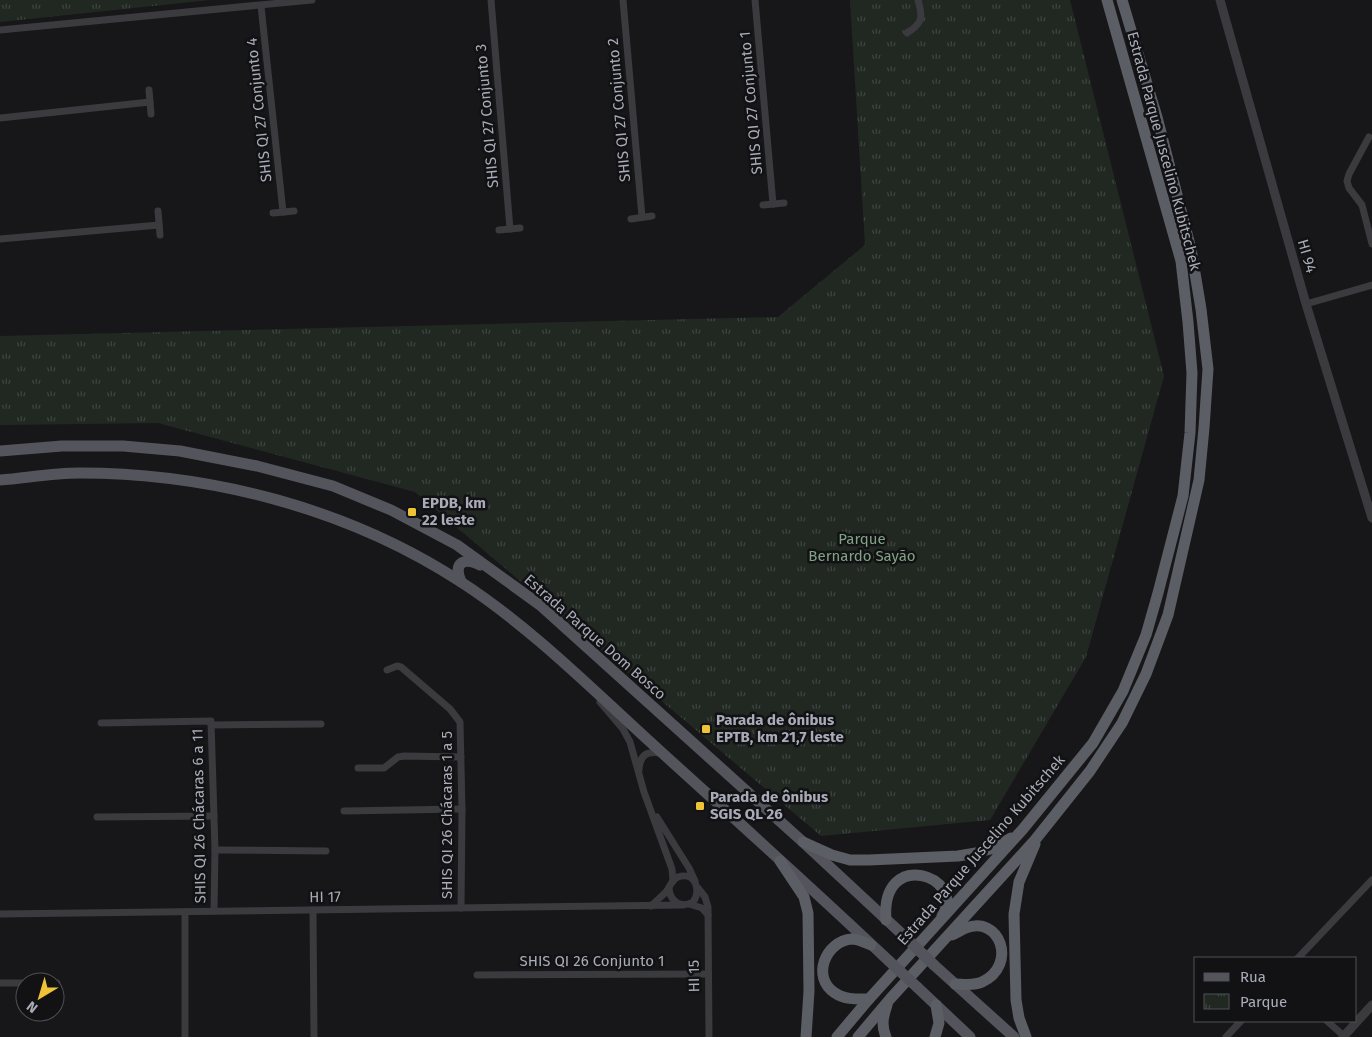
<svg xmlns="http://www.w3.org/2000/svg" width="1372" height="1037" viewBox="0 0 1372 1037" font-family="'Fira Sans',sans-serif">
<defs>
<pattern id="park-tufts" width="24" height="20" patternUnits="userSpaceOnUse" patternTransform="scale(1.25)"><rect width="24" height="20" fill="#212822"/><path d="M3 7l-1-3M5 7V3M7 7l1-3M15 17l-1-3M17 17v-4M19 17l1-3" fill="none" stroke="#3e4440"/></pattern>
</defs>
<rect width="100%" height="100%" fill="#171719"/>
<g fill="url(#park-tufts)">
<polygon points="0,0 210,0 0,22"/>
<polygon points="850,0 1070,0 1164,376 1086,657 990,820 821,836 415,492 158,423 0,425 0,336 778,317 865,245"/>
</g>
<g fill="none" stroke-linecap="round" stroke-linejoin="round">
<g stroke="#3a3a3f" stroke-width="7">
<polyline points="491,0 510,229"/>
<polyline points="623,0 642,217"/>
<polyline points="755,0 773,204"/>
<polyline points="261,6 283,212"/>
<polyline points="0,30 312,0"/>
<path d="M907,33C923,23 923,17 918,0"/>
<polyline points="149,90 151,114"/>
<polyline points="0,118 150,102"/>
<polyline points="1369,137 1349,174 1347,181 1349,188 1362,205 1372,244"/>
<polyline points="763,205 784,203"/>
<polyline points="158,211 160,235"/>
<polyline points="273,213 294,211"/>
<polyline points="631,219 652,216"/>
<polyline points="499,230 520,228"/>
<polyline points="0,239 159,225"/>
<polyline points="1306,304 1372,285"/>
<polyline points="387,670 397,666 401,667 450,709 460,722 462,809 461,908"/>
<polyline points="600,702 623,729 630,742 644,792 672,869 673,881"/>
<polyline points="101,723 211,721 215,850 214,911"/>
<polyline points="211,725 321,724"/>
<polyline points="358,768 384,768 398,757 404,756 461,757"/>
<path d="M639,770C640,754 647,751 661,753"/>
<polyline points="344,811 462,809"/>
<polyline points="97,817 214,816"/>
<polyline points="657,817 689,868 695,881"/>
<polyline points="215,850 326,851"/>
<polyline points="698,888 705,897 708,907 709,1037"/>
<polyline points="689,904 702,908 708,915"/>
<path d="M651,906C656,901 661,897 666,892C670,887 671,880 678,877C695,871 702,891 693,902C681,909 669,901 669,887"/>
<polyline points="313,910 314,1037"/>
<polyline points="185,912 185,1037"/>
<polyline points="0,914 683,905"/>
<polyline points="1298,958 1372,880"/>
<polyline points="477,975 708,974"/>
<polyline points="0,983 25,983"/>
<polyline points="55,983 57,983"/>
<polyline points="1327,1021 1344,1036"/>
<polyline points="1226,1037 1241,1021"/>
</g>
<g stroke="#3a3a3f" stroke-width="9">
<polyline points="1220,0 1306,304 1372,518"/>
<polyline points="1343,1037 1372,1005"/>
</g>
<g stroke="#54555c" stroke-width="11">
<polyline points="0,451 62,446 123,446 180,451 257,466 333,486 391,510 457,545 540,605 803,842 903,935"/>
<path d="M0,480C26,478 53,473 79,473C212,473 349,509 461,582C532,628 596,693 659,750C736,820 814,890 889,961"/>
<path d="M461,582C453,563 463,557 480,565"/>
<polyline points="934,965 1014,1037"/>
<polyline points="917,987 970,1037"/>
</g>
<g stroke="#5c5e65" stroke-width="11">
<polyline points="803,842 832,855 850,860 869,860 958,856 976,853 994,848 1011,838"/>
<polyline points="780,861 804,897 808,913 809,991 806,1037"/>
<path d="M886,920C880,846 968,877 942,916"/>
<path d="M952,935C957,933 961,930 966,928C1000,915 1018,965 982,982C974,986 963,984 955,984"/>
<path d="M869,999C858,999 845,1000 835,993C811,978 825,941 852,939C858,939 866,943 871,945"/>
<polyline points="837,1037 869,999 1023,829 1093,743 1123,691 1146,635 1158,593 1183,496 1190,433 1192,373 1188,322 1181,261 1107,0"/>
<polyline points="858,1037 890,999 1035,840 1090,771 1122,723 1146,674 1168,615 1199,480 1204,428 1208,369 1201,309 1191,249 1157,117 1122,0"/>
<path d="M886,1037C881,1025 883,1017 887,1005"/>
<polyline points="935,1037 939,1023 936,1005"/>
<polyline points="1026,1037 1019,1018 1016,1000 1014,914 1019,882 1035,844"/>
</g>
<g stroke="#54555c" stroke-width="11">
<polyline points="903,935 934,965"/>
<polyline points="889,961 917,987"/>
</g>
</g>
<g fill="#efc338" stroke="#121214" stroke-width="2">
<rect x="407" y="507" width="10" height="10" rx="2.5"/>
<rect x="701" y="724" width="10" height="10" rx="2.5"/>
<rect x="695" y="801" width="10" height="10" rx="2.5"/>
</g>
<g text-anchor="middle" stroke-width="5" stroke-linejoin="round" paint-order="stroke">
<g font-size="15" fill="#a9acb8" stroke="#121214">
<text transform="translate(751 103) rotate(-95)" y="5">SHIS QI 27 Conjunto 1</text>
<text transform="translate(259 110) rotate(-96)" y="5">SHIS QI 27 Conjunto 4</text>
<text transform="translate(619 110) rotate(-95)" y="5">SHIS QI 27 Conjunto 2</text>
<text transform="translate(487 116) rotate(-95)" y="5">SHIS QI 27 Conjunto 3</text>
<text transform="translate(1164 151) rotate(75)" y="5">Estrada Parque Juscelino Kubitschek</text>
<text transform="translate(1307 256) rotate(74)" y="5">HI 94</text>
<text transform="translate(595 637) rotate(41)" y="5">Estrada Parque Dom Bosco</text>
<text transform="translate(447 815) rotate(-90)" y="5">SHIS QI 26 Chácaras 1 a 5</text>
<text transform="translate(199 816) rotate(-91)" y="5">SHIS QI 26 Chácaras 6 a 11</text>
<text transform="translate(981 850) rotate(-49)" y="5">Estrada Parque Juscelino Kubitschek</text>
<text transform="translate(325 897) rotate(-1)" y="5">HI 17</text>
<text x="592" y="966">SHIS QI 26 Conjunto 1</text>
<text transform="translate(694 976) rotate(-91)" y="5">HI 15</text>
</g>
<g font-size="15" font-weight="bold" fill="#a9acb8" stroke="#121214" text-anchor="start">
<text x="422" y="508">EPDB, km<tspan x="422" dy="17">22 leste</tspan></text>
<text x="716" y="725">Parada de ônibus<tspan x="716" dy="17">EPTB, km 21,7 leste</tspan></text>
<text x="710" y="802">Parada de ônibus<tspan x="710" dy="17">SGIS QL 26</tspan></text>
</g>
<g font-size="15" fill="#80a386" stroke="#121214">
<text x="862" y="544">Parque<tspan x="862" dy="17">Bernardo Sayão</tspan></text>
</g>
</g>
<rect x="1194" y="957" width="162" height="65" fill="#121214" stroke="#4e5056"/>
<rect x="1204" y="973" width="25" height="8" fill="#54555c" stroke="#4e5056"/>
<text x="1240" y="982" font-size="15" fill="#a9acb8">Rua</text>
<rect x="1204" y="994" width="25" height="15" fill="url(#park-tufts)" stroke="#4e5056"/>
<text x="1240" y="1007" font-size="15" fill="#a9acb8">Parque</text>
<g transform="translate(40 997) rotate(218)"><circle r="24" fill="#121214" stroke="#4e5056"/>
<path d="M0-4L9 19L0 12L-9 19Z" fill="#efc338"/>
<text y="-8" font-size="14" font-weight="bold" text-anchor="middle" fill="#a9acb8">N</text>
</g>
</svg>
